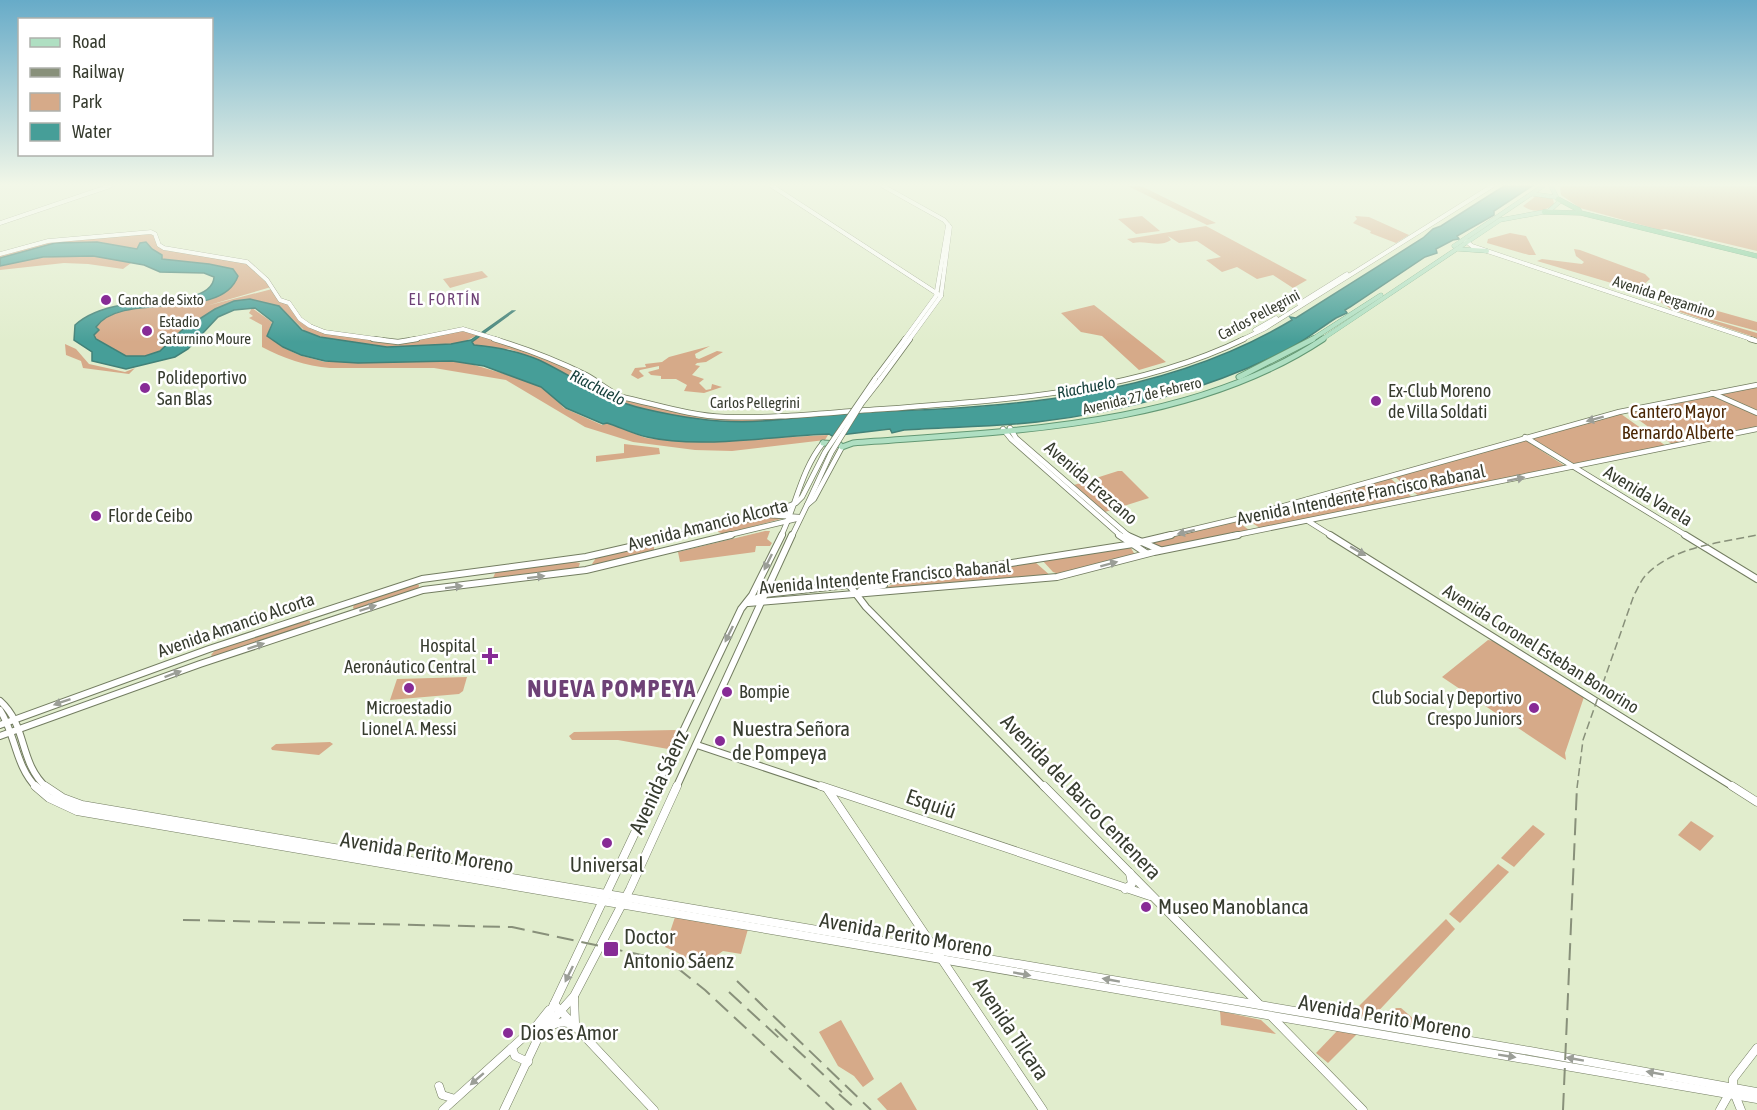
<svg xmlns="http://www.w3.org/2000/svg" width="1757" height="1110" viewBox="0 0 1757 1110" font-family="'Asap Condensed',sans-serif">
<rect width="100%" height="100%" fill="#e1edcd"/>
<g fill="#d6aa89">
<polygon points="1128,186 1141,186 1216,223 1207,225"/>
<polygon points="1560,186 1757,186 1757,251 1665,229 1660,230 1580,208 1561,195"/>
<path d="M1536,196L1553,199L1554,204C1545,212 1533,213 1523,206Z"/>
<polygon points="1142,216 1160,231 1136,234 1118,219"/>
<polygon points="1355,216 1369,217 1409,235 1396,243 1370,233 1371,231 1353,223 1357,219"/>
<path d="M1206,226L1307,280L1293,288L1273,275L1257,279L1237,267L1222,272L1206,260L1221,257L1197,241L1179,243L1168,236L1171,240C1159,248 1146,240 1133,243L1127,239Z"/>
<path d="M153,233L158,245L246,263L271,287L206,306L272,289L278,299L288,304L299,319L317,330L411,342L452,331H465L478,335L461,343L451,344L387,347L343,342L308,334L279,306L250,299L234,301L215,309L182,330L160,351L145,356H126L95,340C85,304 161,308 181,306C193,304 206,300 217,295C225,291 230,281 236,274L233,269L209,264L162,259L150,247L139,245L137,249L97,242L55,243L0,258V255L46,242Z"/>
<polygon points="1510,233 1526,236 1536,255 1529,255 1487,243 1488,239"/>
<polygon points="1574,249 1580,250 1645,274 1650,279 1641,287 1625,287 1537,261 1542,259 1582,264 1584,262 1576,256"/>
<polygon points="68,256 102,257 131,263 123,269 88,264 64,263 0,270 0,266 36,258"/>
<polygon points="482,271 488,277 450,288 443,279"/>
<polygon points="1666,298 1682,302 1677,302 1675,307 1688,312 1691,306 1687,303 1696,305 1695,312 1699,316 1757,333 1757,338 1671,309 1659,301 1661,299"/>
<polygon points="1094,305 1166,362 1139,370 1102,336 1081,332 1061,313"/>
<path d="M252,308L272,322L267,336L282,347L299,355L325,362H464L519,378L541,387L551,394L564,408L602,425L607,423L646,438L692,442L828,435L825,440L732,451L695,450L633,442L585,427L506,380L434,368H330C306,366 283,358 262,347V325L249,318L253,316L249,313Z"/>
<polygon points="1707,308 1757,322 1757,331 1709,318 1699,312 1702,309"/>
<polygon points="481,336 523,348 588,378 606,392 625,399 717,417 844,413 762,421 728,421 682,417 644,409 606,397 537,359 509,349 492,349 474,345 472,342"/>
<polygon points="65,344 76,349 89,364 125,372 135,368 129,374 83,368 81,361 66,355"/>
<polygon points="710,346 695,354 696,358 699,359 717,351 723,352 706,362 697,363 695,365 700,366 692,375 704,379 699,383 706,390 711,389 712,384 722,387 704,393 684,391 687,385 676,379 661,379 661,376 651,375 648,372 659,369 659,366 640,370 639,371 644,376 638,379 631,375 635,368 646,367 645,364 662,362 669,357"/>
<polygon points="1757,387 1757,412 1719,394"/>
<polygon points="1712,396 1757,415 1757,427 1673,445 1628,412"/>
<polygon points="1621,414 1666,446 1573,465 1530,438"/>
<polygon points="1525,440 1565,466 1420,497 1395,477"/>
<polygon points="624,444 659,448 660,454 596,462 596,456 624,453"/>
<polygon points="1118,471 1122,471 1149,498 1105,512 1100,511 1073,488 1074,485"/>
<polygon points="1390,478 1412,497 1260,528 1246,519"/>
<polygon points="763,518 785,518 724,534 718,532 721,528"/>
<polygon points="1237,521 1249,530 1160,549 1150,542"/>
<polygon points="765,531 770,531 767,539 772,543 770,546 756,546 755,552 680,562 678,552"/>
<polygon points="648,545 654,547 654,551 596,566 592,564 596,558"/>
<polygon points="1125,546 1131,548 1135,555 1059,574 1053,572 1042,560"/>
<polygon points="575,562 580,563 578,569 493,578 496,571"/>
<polygon points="1035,562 1052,577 868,589 889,586 899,582"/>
<polygon points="416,584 419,585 418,590 355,610 353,608 354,604"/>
<polygon points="307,620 310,621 310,625 213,657 211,655 216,649"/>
<polygon points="1488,640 1494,641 1584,697 1565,753 1566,760 1442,677"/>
<polygon points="467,677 463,691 459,694 390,700 397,679"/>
<polygon points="675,730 678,732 668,749 618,740 572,740 569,736 574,732"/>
<polygon points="330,742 333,744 319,755 272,750 271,748 276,744"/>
<polygon points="1691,821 1714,836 1700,851 1678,835"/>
<polygon points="1533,825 1545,834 1514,867 1501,858"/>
<polygon points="1498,864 1509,872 1460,923 1449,914"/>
<polygon points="675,917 748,929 741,954 723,951 700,967 678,953 665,947"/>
<polygon points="1446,919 1455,929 1372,1018 1350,1015"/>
<polygon points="1396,1008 1401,1008 1423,1027 1384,1020"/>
<polygon points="1220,1011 1261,1020 1276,1034 1221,1025"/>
<polygon points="841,1020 874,1079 863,1087 854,1076 838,1066 819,1032"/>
<polygon points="1338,1030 1358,1033 1328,1063 1316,1053"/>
<polygon points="901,1082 917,1110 887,1110 877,1099"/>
</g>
<path fill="#469e98" stroke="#428178" stroke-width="1.5" d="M1504,186H1532L1494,211V215L1457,236L1459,239L1453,240L1436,249L1437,253L1425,257L1350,307L1345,310L1347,313L1336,318C1322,327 1308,338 1294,346C1217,387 1124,412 1037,422C992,427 948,427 904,430L892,433L890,429L832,436L829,434C772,436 701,449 647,437C633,434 620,427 607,423L603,424L566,408L541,387L484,366L452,361L358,363L325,361L301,355L283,347L267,336L273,322L255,308L234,310L218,317L188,349L175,357L126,369L92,361V352L74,340L75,325C87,314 105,308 122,305C142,301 213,305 214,277L204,273L160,272L144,265L93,256L43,257L0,266V258L55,243L97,242L137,249L140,243L146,242L152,249L162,255V259L209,264L233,269L238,276C221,323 122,290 96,327L99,330L94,335L96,339L126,356H145L160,351L182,330L215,309L234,301L250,299L279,306L302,330L320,337L387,347L451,344L471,340L512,311H514L472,342L474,345C496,347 518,351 539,360C575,377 606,401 645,409C683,418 723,424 762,421C795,419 829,413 862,412C1007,409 1164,397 1292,320L1290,317L1296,318L1423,238L1433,229L1441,226Z"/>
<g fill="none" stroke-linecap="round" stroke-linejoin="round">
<g stroke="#737d61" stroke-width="4.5">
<g id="secondary-far3">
<polyline points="772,186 941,296"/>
<polyline points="883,186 944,220 950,227 941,296 909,340"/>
<polyline points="0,223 110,186"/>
<polyline points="1465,240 1472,246 1754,340"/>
<polyline points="0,254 48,241 151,232 155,234 159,245 164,248 247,262 267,280 280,300 289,303 300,319 310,326 325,332 384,340"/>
<polyline points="1299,304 1347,274"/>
<polyline points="1255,330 1276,318"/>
<polyline points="409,340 463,329 499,340"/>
<polyline points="904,340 936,296 948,225"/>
<polyline points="1241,340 1264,329 1492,186"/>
</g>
</g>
<g stroke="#737d61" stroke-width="6">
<g id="secondary-far2">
<polyline points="373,339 398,342 417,339"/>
<path d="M494,339C527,349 556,360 586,375C599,382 608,391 622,397C655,404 691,416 725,417C777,419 832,412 884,409C1005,400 1133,393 1244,339"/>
<polyline points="1750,339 1757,341"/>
<polyline points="875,379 905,339"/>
<polyline points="880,380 910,339"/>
<polyline points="1712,393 1757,413"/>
<polyline points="1010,428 1016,438 1129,536"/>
<polyline points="1003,429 1011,439 1121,536"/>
<polyline points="1525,437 1687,536"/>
<polyline points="807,505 831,453"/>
<polyline points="771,513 796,503 802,497 825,452"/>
<polyline points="1308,521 1332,536"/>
<polyline points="675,536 767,515 799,517"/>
<polyline points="725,536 800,518"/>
<path d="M781,536C796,506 801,470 823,443"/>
<polyline points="792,536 807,505 814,499 842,447"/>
<polyline points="1165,536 1241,518 1619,412 1757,385"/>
<polyline points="1231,536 1757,429"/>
</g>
</g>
<g stroke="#737d61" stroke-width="8">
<g id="secondary-far1">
<polyline points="1119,535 1146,553"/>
<polyline points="1126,535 1160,550"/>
<polyline points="1330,535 1735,788"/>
<polyline points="1685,535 1757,579"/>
<polyline points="850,586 866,607 1045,788"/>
<polyline points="857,595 862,589 884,585"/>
<polyline points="747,603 765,594 928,576 1133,544 1171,535"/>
<polyline points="748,603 1057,577 1154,552 1238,535"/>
<path d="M0,701C28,726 18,762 47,788"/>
<path d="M0,710C16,735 15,766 37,788"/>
<polyline points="0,725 209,649 422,579 586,557 682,535"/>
<polyline points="0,736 200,664 423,590 586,570 731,535"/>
<polyline points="697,745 826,788"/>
<polyline points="656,788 741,609 752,595 782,535"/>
<polyline points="676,788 792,535"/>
</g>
</g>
<g stroke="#737d61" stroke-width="9">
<g id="secondary">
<polyline points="35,786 49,798 77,811 1757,1099"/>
<polyline points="45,786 63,798 82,805 1530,1051 1757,1092"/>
<polyline points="821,786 1150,896"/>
<polyline points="1044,786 1260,1005"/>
<polyline points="1732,786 1757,802"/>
<polyline points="828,790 1043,1110"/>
<polyline points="1125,889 1132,884 1130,873"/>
<polyline points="574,997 575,1023"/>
<polyline points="554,1004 654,1110"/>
<polyline points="1271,1016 1363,1110"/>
<polyline points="548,1025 574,996 630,889 677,786"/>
<polyline points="549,1026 562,1022 574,1024"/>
<polyline points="512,1048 515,1056 528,1062"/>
<polyline points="439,1086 442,1095 455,1099"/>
<polyline points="1735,1095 1741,1110"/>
<polyline points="443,1110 537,1025 549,1010"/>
<polyline points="504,1110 657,786"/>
<polyline points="1720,1110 1733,1087 1733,1079 1757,1048"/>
</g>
</g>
<g stroke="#639874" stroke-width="4.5">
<g id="primary-far1">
<polyline points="1533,194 1555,197"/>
<polyline points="1454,246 1543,186"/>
<polyline points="1458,249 1487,251"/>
<polyline points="1311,340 1381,295"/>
<polyline points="1321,340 1500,220 1549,211 1559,202 1551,186"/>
</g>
</g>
<g stroke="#639874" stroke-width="7">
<g id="primary">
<polyline points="1239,377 1313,339"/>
<path d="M823,443L839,444L842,447L853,443C1008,431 1189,428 1323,339"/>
</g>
</g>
<g stroke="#639874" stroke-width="5">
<g id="highway">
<polyline points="1558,199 1579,210"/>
<polyline points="1544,212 1581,213 1757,256"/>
</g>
</g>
<use href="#secondary-far3" stroke="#fff" stroke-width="4"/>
<use href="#secondary-far2" stroke="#fff" stroke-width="4.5"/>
<use href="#secondary-far1" stroke="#fff" stroke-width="6"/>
<use href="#secondary" stroke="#fff" stroke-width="8"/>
<use href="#primary-far1" stroke="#afdfc2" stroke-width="4"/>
<use href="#primary" stroke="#afdfc2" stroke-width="5"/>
<use href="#highway" stroke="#7aca99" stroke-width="4.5"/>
<path stroke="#88907a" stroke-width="1.5" stroke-dasharray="8 4" stroke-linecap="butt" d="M1577,788L1583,740L1634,595C1638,588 1641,580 1646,575C1674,546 1720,543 1757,535"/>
<g stroke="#88907a" stroke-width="2" stroke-dasharray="17 8" stroke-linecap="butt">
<polyline points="183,920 512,927 660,959 675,966 705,990 834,1110"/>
<polyline points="737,981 871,1110"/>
<polyline points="729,992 779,1038"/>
<polyline points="775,1029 847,1097"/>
<polyline points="839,1094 857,1110"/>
<polyline points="1563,1110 1577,786"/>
</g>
<g stroke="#737d61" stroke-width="6" stroke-linecap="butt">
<g id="secondary-bridge">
<polyline points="825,452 875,379"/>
<polyline points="831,453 862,403 880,380"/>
</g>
</g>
<use href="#secondary-bridge" stroke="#fff" stroke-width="4.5"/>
</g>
<defs><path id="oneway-solid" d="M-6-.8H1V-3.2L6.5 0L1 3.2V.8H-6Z" transform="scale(1.5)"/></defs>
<g fill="#9b9e97">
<use href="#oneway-solid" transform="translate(1595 419) rotate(165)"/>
<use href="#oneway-solid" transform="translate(1516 479) rotate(-12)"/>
<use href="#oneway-solid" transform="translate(1186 532) rotate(167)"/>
<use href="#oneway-solid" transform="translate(1358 551) rotate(30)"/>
<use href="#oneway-solid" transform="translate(768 562) rotate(116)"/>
<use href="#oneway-solid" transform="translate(1109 564) rotate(-15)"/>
<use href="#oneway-solid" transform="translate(536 577) rotate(-7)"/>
<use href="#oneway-solid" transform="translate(454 587) rotate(-7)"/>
<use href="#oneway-solid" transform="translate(368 608) rotate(-18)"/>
<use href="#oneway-solid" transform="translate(729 634) rotate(116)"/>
<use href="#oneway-solid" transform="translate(256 646) rotate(-18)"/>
<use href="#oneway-solid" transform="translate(173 674) rotate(-20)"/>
<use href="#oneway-solid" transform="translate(62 702) rotate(161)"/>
<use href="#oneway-solid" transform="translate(569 974) rotate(116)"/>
<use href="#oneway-solid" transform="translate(1022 974) rotate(10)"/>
<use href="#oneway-solid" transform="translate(1111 980) rotate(-170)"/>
<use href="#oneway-solid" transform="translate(1507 1056) rotate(9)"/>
<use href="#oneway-solid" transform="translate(1575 1059) rotate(-170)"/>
<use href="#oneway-solid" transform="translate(1655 1073) rotate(-170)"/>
<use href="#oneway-solid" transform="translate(477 1079) rotate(139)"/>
</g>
<linearGradient id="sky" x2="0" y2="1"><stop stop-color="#67abc8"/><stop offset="0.54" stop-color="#f2f7e8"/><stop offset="1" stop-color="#f2f7e8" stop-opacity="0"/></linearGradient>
<rect width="1757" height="342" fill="url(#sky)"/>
<g fill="#872b96" stroke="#fff" stroke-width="2">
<circle cx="106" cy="300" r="6"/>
<circle cx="147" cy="331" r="6"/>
<circle cx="145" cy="388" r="6"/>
<circle cx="1376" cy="401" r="6"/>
<circle cx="96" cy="516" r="6"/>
<path d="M487 647h6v6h6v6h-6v6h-6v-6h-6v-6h6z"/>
<circle cx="409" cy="688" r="6"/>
<circle cx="727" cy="692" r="6"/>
<circle cx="1534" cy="708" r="6"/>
<circle cx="720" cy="741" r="6"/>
<circle cx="607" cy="843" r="6"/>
<circle cx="1146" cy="907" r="6"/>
<rect x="603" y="941" width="16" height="16" rx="3"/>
<circle cx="508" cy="1033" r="6"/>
</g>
<g text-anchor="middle" stroke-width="5" stroke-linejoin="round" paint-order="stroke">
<g font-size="15" fill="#373c2f" stroke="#fff">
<text transform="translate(1664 297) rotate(18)" y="5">Avenida Pergamino</text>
<text transform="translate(1259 315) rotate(-28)" y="5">Carlos Pellegrini</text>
<text transform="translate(1142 396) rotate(-13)" y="5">Avenida 27 de Febrero</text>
<text x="755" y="408">Carlos Pellegrini</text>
</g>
<g font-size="15" fill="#373c2f" stroke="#fff" text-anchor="start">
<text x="118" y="305">Cancha de Sixto</text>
<text x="159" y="327">Estadio<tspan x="159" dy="17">Saturnino Moure</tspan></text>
</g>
<g font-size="16" letter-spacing="1.5" fill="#6e4176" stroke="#fff">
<text x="445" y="305">EL FORTÍN</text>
</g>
<g font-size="16" font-style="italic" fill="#17413d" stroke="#fff">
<text transform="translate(598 387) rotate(27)" y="6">Riachuelo</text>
<text transform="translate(1086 387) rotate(-11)" y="6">Riachuelo</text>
</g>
<g font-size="18" fill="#373c2f" stroke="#fff" text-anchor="start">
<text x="157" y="384">Polideportivo<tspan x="157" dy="21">San Blas</tspan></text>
<text x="1388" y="397">Ex-Club Moreno<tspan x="1388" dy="21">de Villa Soldati</tspan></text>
<text x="108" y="522">Flor de Ceibo</text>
<text x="476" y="652" text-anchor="end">Hospital<tspan x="476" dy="21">Aeronáutico Central</tspan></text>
<text x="739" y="698">Bompie</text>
<text x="1522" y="704" text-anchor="end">Club Social y Deportivo<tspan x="1522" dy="21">Crespo Juniors</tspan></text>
<text x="409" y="714" text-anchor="middle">Microestadio<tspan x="409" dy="21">Lionel A. Messi</tspan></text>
</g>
<g font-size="18" fill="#4a2604" stroke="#fff">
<text x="1678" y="418">Cantero Mayor<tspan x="1678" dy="21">Bernardo Alberte</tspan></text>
</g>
<g font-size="18" fill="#373c2f" stroke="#fff">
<text transform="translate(1091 483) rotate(41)" y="6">Avenida Erezcano</text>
<text transform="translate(1361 495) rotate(-11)" y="6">Avenida Intendente Francisco Rabanal</text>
<text transform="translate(1648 496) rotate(31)" y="6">Avenida Varela</text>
<text transform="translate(708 525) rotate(-14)" y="6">Avenida Amancio Alcorta</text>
<text transform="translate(885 577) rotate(-5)" y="6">Avenida Intendente Francisco Rabanal</text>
<text transform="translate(236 625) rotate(-19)" y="6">Avenida Amancio Alcorta</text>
<text transform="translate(1541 649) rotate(32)" y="6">Avenida Coronel Esteban Bonorino</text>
</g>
<g font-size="21" fill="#373c2f" stroke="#fff" text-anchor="start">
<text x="732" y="736">Nuestra Señora<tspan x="732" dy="24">de Pompeya</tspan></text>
<text x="607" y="872" text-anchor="middle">Universal</text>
<text x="1158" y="914">Museo Manoblanca</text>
<text x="624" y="944">Doctor<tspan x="624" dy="24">Antonio Sáenz</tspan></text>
<text x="520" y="1040">Dios es Amor</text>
</g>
<g font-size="21" fill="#373c2f" stroke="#fff">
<text transform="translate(659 782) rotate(-65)" y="7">Avenida Sáenz</text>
<text transform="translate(1081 797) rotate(46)" y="7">Avenida del Barco Centenera</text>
<text transform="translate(931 804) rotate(19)" y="7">Esquiú</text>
<text transform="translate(427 853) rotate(9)" y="7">Avenida Perito Moreno</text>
<text transform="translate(906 935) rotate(10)" y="7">Avenida Perito Moreno</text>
<text transform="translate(1385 1017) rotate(10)" y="7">Avenida Perito Moreno</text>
<text transform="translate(1011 1029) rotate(56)" y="7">Avenida Tilcara</text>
</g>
<g font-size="24" font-weight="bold" letter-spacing="1.5" fill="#6e4176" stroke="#fff">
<text x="612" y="697">NUEVA POMPEYA</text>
</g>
</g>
<rect x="18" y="18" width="195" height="138" fill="#ffffff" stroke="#afb1ac" stroke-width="1.5"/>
<rect x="30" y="38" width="30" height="9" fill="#afdfc2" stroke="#afb1ac" stroke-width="1.5"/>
<text x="72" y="48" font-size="18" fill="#373c2f">Road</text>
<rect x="30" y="68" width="30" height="9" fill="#88907a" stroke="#afb1ac" stroke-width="1.5"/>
<text x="72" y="78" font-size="18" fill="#373c2f">Railway</text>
<rect x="30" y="93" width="30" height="18" fill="#d6aa89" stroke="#afb1ac" stroke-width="1.5"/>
<text x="72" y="108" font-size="18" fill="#373c2f">Park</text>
<rect x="30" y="123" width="30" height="18" fill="#469e98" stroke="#afb1ac" stroke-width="1.5"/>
<text x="72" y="138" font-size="18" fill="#373c2f">Water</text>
</svg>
